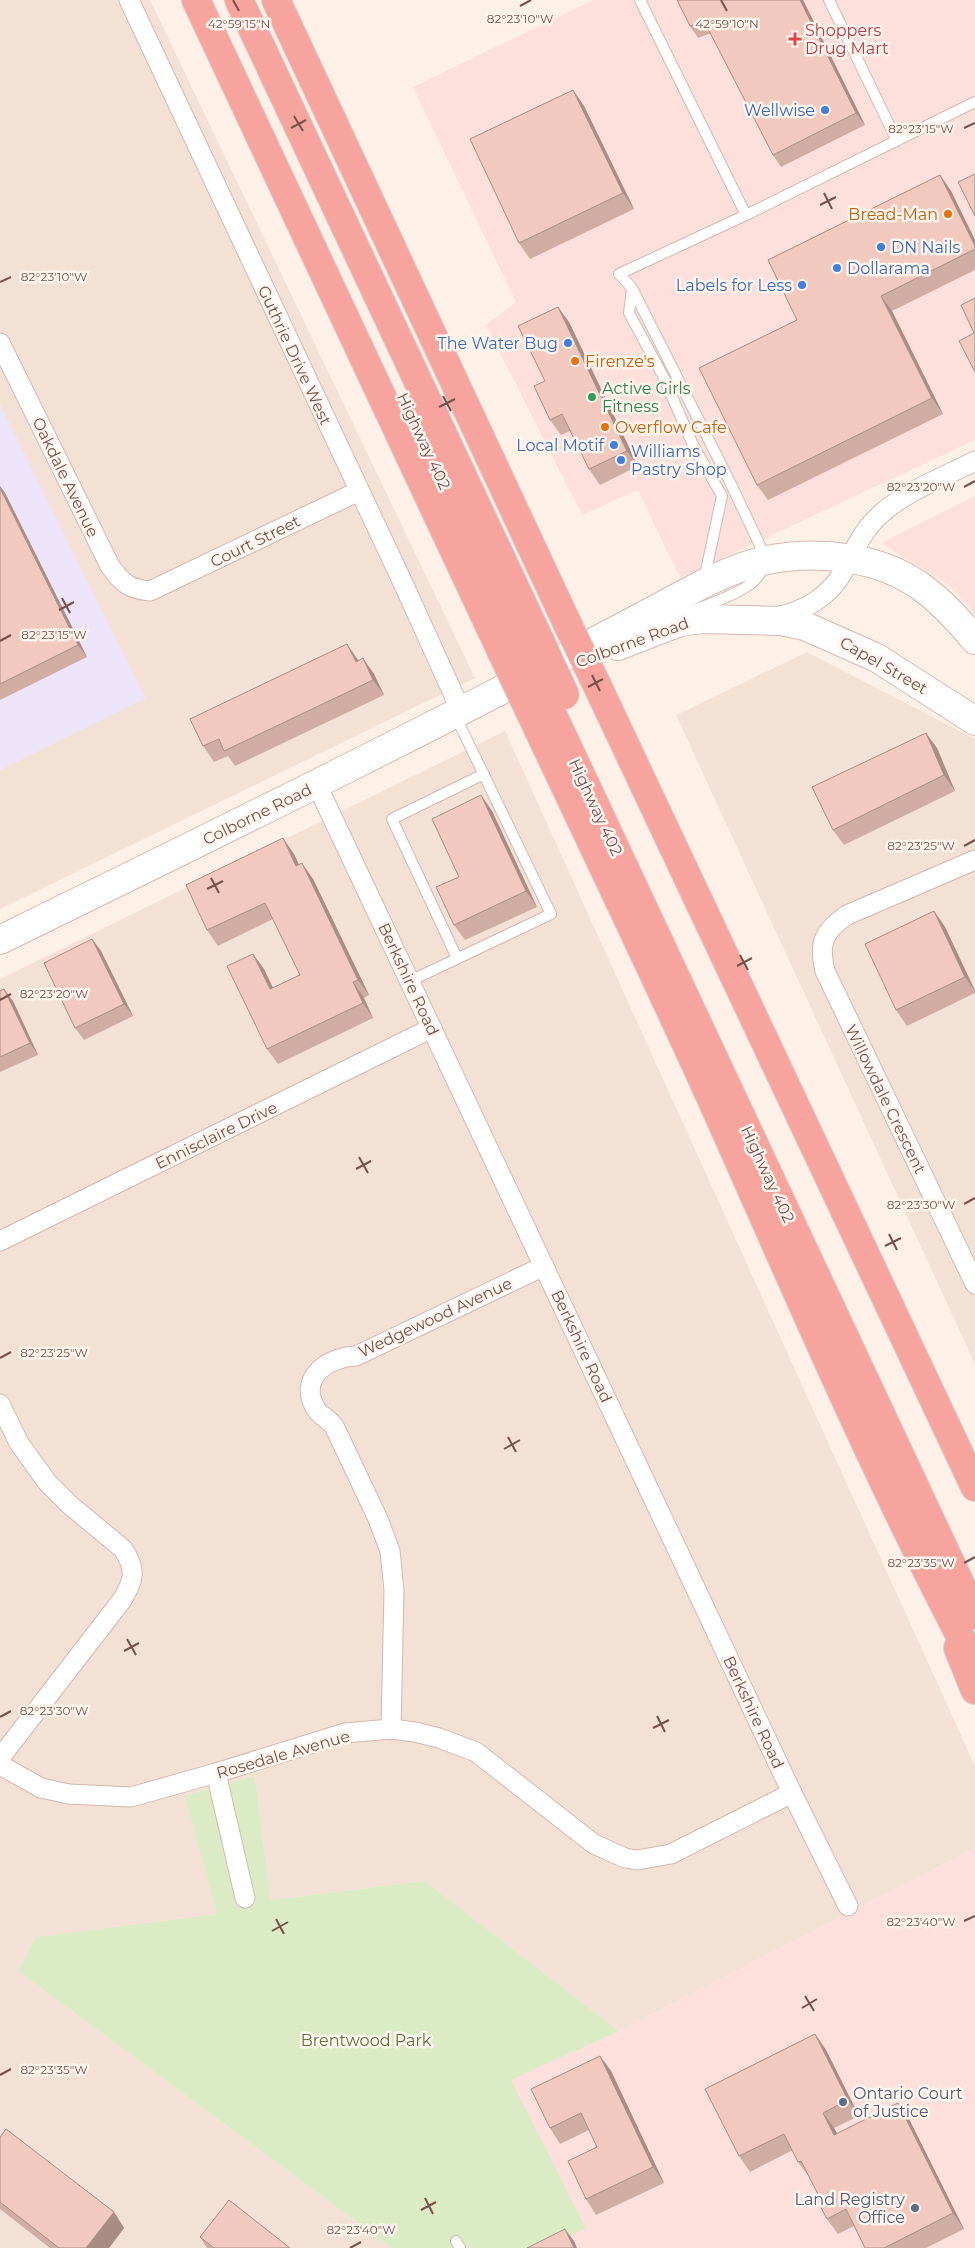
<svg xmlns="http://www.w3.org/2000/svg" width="975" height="2248" viewBox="0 0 975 2248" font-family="Montserrat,sans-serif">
<rect width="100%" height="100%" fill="#fdf0e7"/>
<g fill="#f4e1d5">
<polygon points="0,0 150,0 475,678 0,909"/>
<polygon points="807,652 975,739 975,1364 676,715"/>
<polygon points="505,731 975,1766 975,1848 619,2031 425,1881 271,1900 255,1776 186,1796 217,1914 36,1937 18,1971 392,2248 0,2248 0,979"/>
</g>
<g fill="#fddfdb">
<polygon points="593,0 975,0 975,440 680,578 638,490 582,515 486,325 516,302 413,87"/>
<polygon points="975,496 975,614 948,584 881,543"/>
<polygon points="975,1848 975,2248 548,2248 586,2228 510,2080 619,2031"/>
</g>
<polygon fill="#ede4f9" points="0,404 146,698 0,770"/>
<polygon fill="#dbebc5" points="255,1776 271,1900 425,1881 619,2031 511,2080 586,2228 548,2248 392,2248 18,1971 36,1937 217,1914 185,1796"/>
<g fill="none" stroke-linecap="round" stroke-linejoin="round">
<g stroke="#d1b8af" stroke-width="12">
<g id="lane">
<polyline points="640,0 746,215"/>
<polyline points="829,0 897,141"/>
<polyline points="632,289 629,313 663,376 693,445 722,496 704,580"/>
<path d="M692,611C716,600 770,588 764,554L729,480L632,288L619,274L746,215L975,102"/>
<polyline points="457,958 392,819 484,774"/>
<polyline points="410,981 551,914 455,715"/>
<polyline points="456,2241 460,2248"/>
</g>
</g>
<g stroke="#d1b8af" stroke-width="21">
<g id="street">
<polyline points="129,0 403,583 461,711"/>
<path d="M0,343L110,566C122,583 129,589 150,591L359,491"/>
<path d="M774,617C802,613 831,596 844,570C855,549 863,529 882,513C908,490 944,477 975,461"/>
<polyline points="317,785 792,1793 848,1906"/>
<path d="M975,860L847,915C824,931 818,942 825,971L975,1284"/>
<polyline points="0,1241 432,1028"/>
<path d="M0,1404L19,1443L47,1482L70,1505L123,1549C137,1570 134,1580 122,1600L0,1758"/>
<path d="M391,1729L394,1590L390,1551L378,1519L335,1428C330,1419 321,1417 316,1409C297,1378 328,1357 356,1356L544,1266"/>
<polyline points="0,1765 41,1788 69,1794 131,1797 216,1773 345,1733 391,1729 415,1732 439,1738 476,1752 594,1844 625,1858 637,1860 671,1854 792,1793"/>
<polyline points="216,1773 245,1898"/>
</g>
</g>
<g stroke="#d7b9af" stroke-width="30">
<g id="secondary">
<polyline points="618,646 680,622 703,619 781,621 805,626 877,658 975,721"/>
<path d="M0,940C235,825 469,710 699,586C721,575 743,565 767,560C818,550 881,556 924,589C943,603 960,622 975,640"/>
</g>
</g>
<g stroke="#d9cfcd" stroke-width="30">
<g id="highway">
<polyline points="196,0 504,657"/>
<polyline points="239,0 540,641"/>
<polyline points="276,0 568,625"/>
<polyline points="412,415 521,648"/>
<polyline points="596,683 975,1487"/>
<polyline points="548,705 975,1615"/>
<path d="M531,714C592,844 655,974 714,1105C798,1293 878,1482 975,1664"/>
<polyline points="958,1648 975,1690"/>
</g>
</g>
<use href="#lane" stroke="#fff" stroke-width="10"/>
<use href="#street" stroke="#fff" stroke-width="19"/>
<use href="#secondary" stroke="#fff" stroke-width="28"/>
<use href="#highway" stroke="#f7a49e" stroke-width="28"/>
<g stroke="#d9cfcd" stroke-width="30" stroke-linecap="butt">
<g id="highway-bridge">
<polyline points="568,625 596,683"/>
<polyline points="540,641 565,695"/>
<polyline points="521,648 548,705"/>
<polyline points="504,657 531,714"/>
</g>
</g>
<use href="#highway-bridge" stroke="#f7a49e" stroke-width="28"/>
</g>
<g fill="#d0ada3">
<polygon points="677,0 803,0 865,125 781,167 773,155 711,33 698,38 690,26"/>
<polygon points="573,90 584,106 634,209 530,259 519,243"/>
<polygon points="940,175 951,191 975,240 975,270 892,311 943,414 768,500 757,485 797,320"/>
<polygon points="569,322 638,466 600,485 589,469 570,431 561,435 550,420 545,381"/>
<polygon points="0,486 5,493 87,657 0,700"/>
<polygon points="358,661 374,674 384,695 235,766 228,756 214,762 203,746"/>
<polygon points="937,748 955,791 844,845 833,830"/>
<polygon points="481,795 492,811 537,907 465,940 454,925 459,877"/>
<polygon points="294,854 299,865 313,879 369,995 364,998 373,1018 278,1064 267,1049 264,969 273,988 300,975 273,919 218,946 207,930"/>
<polygon points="934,911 945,927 975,990 975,993 907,1026 896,1010"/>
<polygon points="92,939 101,951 133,1016 84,1040 75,1028"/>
<polygon points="0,991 13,1001 38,1055 0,1072"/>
<polygon points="815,2034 826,2050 859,2116 834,2128 837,2133 909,2119 964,2229 926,2248 865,2248 854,2226 838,2234 827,2219 821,2200 810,2178 798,2162 793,2150 750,2172 739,2156"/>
<polygon points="600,2056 611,2071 664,2183 596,2215 586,2199 597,2147 589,2130 560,2144 550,2128"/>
<polygon points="0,2137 114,2212 124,2228 109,2248 50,2248 0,2209"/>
<polygon points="200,2237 290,2248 207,2248"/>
</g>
<g fill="#a98d85">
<polygon points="800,0 803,0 865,125 856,113"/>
<polygon points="573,90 584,106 634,209 623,193"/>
<polygon points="940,175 951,191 975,240 975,246"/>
<polygon points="881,296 892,311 943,414 932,398"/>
<polygon points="558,307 569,322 638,466 627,451"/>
<polygon points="0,486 5,493 87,657 78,645 0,488"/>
<polygon points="347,644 358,660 366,678 356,662"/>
<polygon points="363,658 374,674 384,695 373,680"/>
<polygon points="926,733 937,748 955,791 944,775"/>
<polygon points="481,795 492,811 537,907 526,891"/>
<polygon points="283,838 294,854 307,882 296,866"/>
<polygon points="302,863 313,879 369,995 358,980"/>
<polygon points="934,911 945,927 975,991 965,977"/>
<polygon points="92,939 101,951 133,1016 124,1004"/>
<polygon points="253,954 264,969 281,1005 270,989"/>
<polygon points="353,982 364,998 373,1018 363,1003"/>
<polygon points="4,989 13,1001 38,1055 30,1043"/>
<polygon points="815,2034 826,2050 859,2116 848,2100"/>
<polygon points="600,2056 611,2071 664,2183 653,2167"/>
<polygon points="898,2103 909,2119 964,2229 953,2213"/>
<polygon points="823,2113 834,2128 845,2150 834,2135"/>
<polygon points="114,2212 124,2228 109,2248 86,2248"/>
<polygon points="565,2229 574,2241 577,2248 574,2248"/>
</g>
<g fill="#f2c9be" stroke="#a98d85">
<polygon points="677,0 800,0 856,113 773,155 704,21 690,26"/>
<polygon points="573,90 623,193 519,243 470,139"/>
<polygon points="975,174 975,216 958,182"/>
<polygon points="940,175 975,246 975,249 881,296 932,398 757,485 699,368 797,320 768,260"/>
<polygon points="975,298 975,372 959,341 974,333 961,305"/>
<polygon points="558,307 627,451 589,469 562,414 550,420 534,386 545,381 518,326"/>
<polygon points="0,488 78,645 0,684"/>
<polygon points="347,644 356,662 363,658 373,680 224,751 219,739 203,746 190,719"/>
<polygon points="926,733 944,775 833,830 812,787"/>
<polygon points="481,795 526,891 454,925 436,887 459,877 432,819"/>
<polygon points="283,838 296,866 302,863 358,980 353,982 363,1003 267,1049 227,966 253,954 270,989 300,975 265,903 207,930 186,885"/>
<polygon points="934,911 965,977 896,1010 865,944"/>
<polygon points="92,939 124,1004 75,1028 44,963"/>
<polygon points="4,989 30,1043 0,1057 0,991"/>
<polygon points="815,2034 848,2100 823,2113 834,2135 898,2103 953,2213 884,2248 865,2248 846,2209 827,2219 818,2202 821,2200 801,2161 798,2162 784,2134 739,2156 705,2089"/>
<polygon points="600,2056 653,2167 586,2199 568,2161 597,2147 581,2113 550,2128 531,2089"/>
<polygon points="6,2129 114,2212 86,2248 59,2248 0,2202 0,2137"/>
<polygon points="229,2200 290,2248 214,2248 200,2237"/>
<polygon points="565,2229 574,2248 527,2248"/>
</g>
<path fill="none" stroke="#77524b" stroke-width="2" d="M233,0L239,11M721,0L727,11M520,6L531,0M294,116L303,131M291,128L306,120M964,128L975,123M824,193L832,209M820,205L836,197M0,282L11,277M443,396L451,411M439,407L455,399M964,487L975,481M62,598L70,613M59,610L74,602M0,641L11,635M592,675L600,691M588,687L603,679M964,846L975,840M211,878L219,893M207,889L223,881M740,955L748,970M737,966L752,958M0,1000L11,994M359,1157L368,1173M356,1169L371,1161M964,1204L975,1198M889,1234L897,1250M885,1246L901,1238M0,1358L11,1352M508,1437L516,1452M504,1449L520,1440M964,1563L975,1557M127,1639L136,1655M124,1651L139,1643M657,1716L665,1732M0,1717L11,1711M653,1728L669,1720M276,1919L284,1934M964,1921L975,1916M272,1931L288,1922M805,1996L814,2011M802,2008L817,1999M0,2075L11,2069M425,2198L433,2214M421,2210L436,2202M350,2248L361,2242"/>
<path fill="#e0444e" stroke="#fff5ee" stroke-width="2" d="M792.5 31.5h5v5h5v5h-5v5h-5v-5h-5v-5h5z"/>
<g fill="#3f7fe0" stroke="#fff5ee" stroke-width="2">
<circle cx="825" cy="110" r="5"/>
<circle cx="881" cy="247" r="5"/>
<circle cx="837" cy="268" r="5"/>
<circle cx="802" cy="285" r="5"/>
<circle cx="568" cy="343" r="5"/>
<circle cx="614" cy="445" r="5"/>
<circle cx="621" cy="460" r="5"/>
</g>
<g fill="#e8710a" stroke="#fff5ee" stroke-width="2">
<circle cx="948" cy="214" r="5"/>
<circle cx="575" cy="361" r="5"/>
<circle cx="605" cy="427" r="5"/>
</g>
<circle fill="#2e9e5b" stroke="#fff5ee" stroke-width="2" cx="592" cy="397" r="5"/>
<g fill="#5c6f8a" stroke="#fff5ee" stroke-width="2">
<circle cx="843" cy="2102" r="5"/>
<circle cx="915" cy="2208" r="5"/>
</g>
<g text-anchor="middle" stroke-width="5" stroke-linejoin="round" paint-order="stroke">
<g font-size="16" fill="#be3a42" stroke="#fff5ee" text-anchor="start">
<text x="805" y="36">Shoppers<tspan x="805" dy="18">Drug Mart</tspan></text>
</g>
<g font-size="16" fill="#366cbe" stroke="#fff5ee" text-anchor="end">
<text x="815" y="116">Wellwise</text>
<text x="891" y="253" text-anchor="start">DN Nails</text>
<text x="847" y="274" text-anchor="start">Dollarama</text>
<text x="792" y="291">Labels for Less</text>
<text x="558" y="349">The Water Bug</text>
<text x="604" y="451">Local Motif</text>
<text x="631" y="457" text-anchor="start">Williams<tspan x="631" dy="18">Pastry Shop</tspan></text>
</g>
<g font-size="16" fill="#c56008" stroke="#fff5ee" text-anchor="start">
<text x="938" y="220" text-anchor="end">Bread-Man</text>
<text x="585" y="367">Firenze's</text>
<text x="615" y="433">Overflow Cafe</text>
</g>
<g font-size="16" fill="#77524b" stroke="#fff5ee">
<text transform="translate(295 355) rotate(65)" y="6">Guthrie Drive West</text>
<text transform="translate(424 441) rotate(65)" y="6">Highway 402</text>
<text transform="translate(66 477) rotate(64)" y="6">Oakdale Avenue</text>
<text transform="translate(255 541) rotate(-26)" y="6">Court Street</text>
<text transform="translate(632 642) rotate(-20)" y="6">Colborne Road</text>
<text transform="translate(884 665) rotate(30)" y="6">Capel Street</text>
<text transform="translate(596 807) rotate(65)" y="6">Highway 402</text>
<text transform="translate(257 814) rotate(-26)" y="6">Colborne Road</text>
<text transform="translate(409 979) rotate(65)" y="6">Berkshire Road</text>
<text transform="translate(886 1099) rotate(64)" y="6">Willowdale Crescent</text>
<text transform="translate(216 1135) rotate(-26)" y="6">Ennisclaire Drive</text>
<text transform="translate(768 1174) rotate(65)" y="6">Highway 402</text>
<text transform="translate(435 1317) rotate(-25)" y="6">Wedgewood Avenue</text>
<text transform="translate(582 1346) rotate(65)" y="6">Berkshire Road</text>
<text transform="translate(754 1712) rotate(65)" y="6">Berkshire Road</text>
<text transform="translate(283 1754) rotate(-16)" y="6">Rosedale Avenue</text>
</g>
<g font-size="16" fill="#27864d" stroke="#fff5ee" text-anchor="start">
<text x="602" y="394">Active Girls<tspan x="602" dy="18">Fitness</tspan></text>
</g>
<g font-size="16" fill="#5a7740" stroke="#fff5ee">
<text x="366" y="2046">Brentwood Park</text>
</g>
<g font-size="16" fill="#4e5e75" stroke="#fff5ee" text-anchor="start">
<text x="853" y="2099">Ontario Court<tspan x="853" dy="18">of Justice</tspan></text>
<text x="905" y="2205" text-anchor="end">Land Registry<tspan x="905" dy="18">Office</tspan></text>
</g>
</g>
<g font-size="12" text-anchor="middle" fill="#77524b" stroke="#fff5ee" stroke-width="5" stroke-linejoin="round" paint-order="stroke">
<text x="520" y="23">82°23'10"W</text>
<text x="239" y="28">42°59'15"N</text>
<text x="727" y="28">42°59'10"N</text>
<text x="921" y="133">82°23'15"W</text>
<text x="54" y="281">82°23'10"W</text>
<text x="921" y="491">82°23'20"W</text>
<text x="54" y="639">82°23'15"W</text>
<text x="921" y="850">82°23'25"W</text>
<text x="54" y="998">82°23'20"W</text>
<text x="921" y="1209">82°23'30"W</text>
<text x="54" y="1357">82°23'25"W</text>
<text x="921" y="1567">82°23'35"W</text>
<text x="54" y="1715">82°23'30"W</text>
<text x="921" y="1926">82°23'40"W</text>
<text x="54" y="2074">82°23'35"W</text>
<text x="361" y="2234">82°23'40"W</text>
</g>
</svg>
